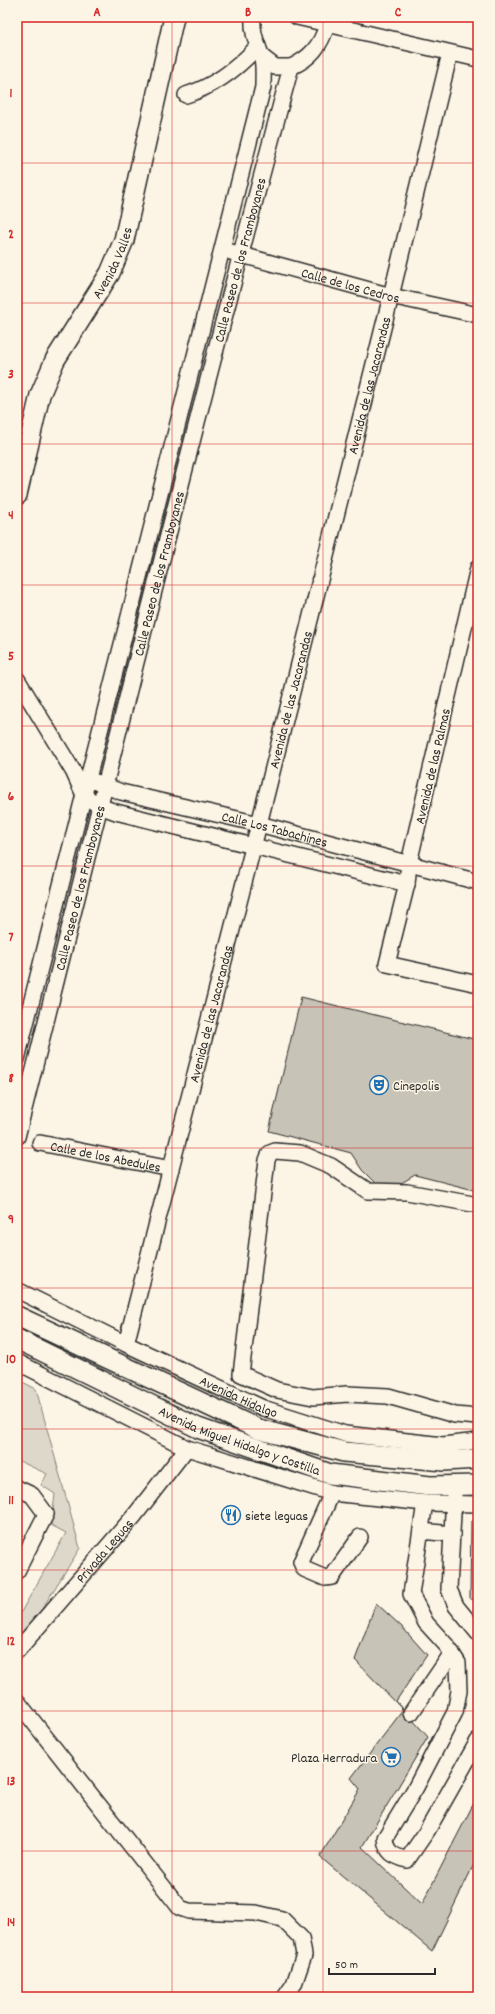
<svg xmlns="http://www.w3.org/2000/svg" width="495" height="2014" viewBox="0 0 495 2014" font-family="Dekko,sans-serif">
<rect width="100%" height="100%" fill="#fcf5e5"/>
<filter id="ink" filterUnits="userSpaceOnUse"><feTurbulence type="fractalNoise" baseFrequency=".025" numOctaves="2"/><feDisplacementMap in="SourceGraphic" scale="8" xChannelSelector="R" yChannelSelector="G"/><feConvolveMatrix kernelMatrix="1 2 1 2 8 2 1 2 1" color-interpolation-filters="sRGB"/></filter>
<g filter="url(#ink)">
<polygon fill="#ded8ca" stroke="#84827a" points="17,1379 36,1389 80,1548 17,1649 17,1619 66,1533 51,1525 55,1494 41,1485 47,1474 17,1460"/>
<g fill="#c8c3b7" stroke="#2b2b2b">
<polygon points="301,997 478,1040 478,1191 415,1175 398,1185 376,1184 362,1170 351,1153 269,1131"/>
<polygon points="478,1520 478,1601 470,1599 471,1522"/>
<polygon points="376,1603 402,1627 427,1655 396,1701 428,1737 362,1847 422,1904 478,1795 478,1856 432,1951 320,1857 360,1789 351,1778 403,1710 355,1660"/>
</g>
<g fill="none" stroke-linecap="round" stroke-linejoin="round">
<g stroke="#2b2b2b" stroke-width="18">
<g id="minor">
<polyline points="297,17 478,59"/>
<polyline points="262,57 275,67 291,67"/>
<path d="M186,95C214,86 237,69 257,47"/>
<path id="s1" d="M231,252L391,296L478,315"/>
<polyline points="478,568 409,863 407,884 387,964 478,984"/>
<polyline points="17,679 73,771 84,795 99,806 116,812 407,884"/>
<path id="s2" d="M96,782L121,792L259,824L478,882"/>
<path d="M17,1059L263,87C263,77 264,67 262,58C257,41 252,36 253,17"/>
<path id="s3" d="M17,1137C107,780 194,422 291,67C311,58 321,45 327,25"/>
<path id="s4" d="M40,1143L171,1169"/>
<polyline points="478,1205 407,1192 368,1191 331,1166 300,1153 275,1151 270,1153 267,1160 241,1374 277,1390 313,1397 347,1394 388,1396 455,1415 478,1417"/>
<path id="s5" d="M17,1290L126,1344L263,1408L345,1434L443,1445L478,1441"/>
<path id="s6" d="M126,1344L259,824L391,296L450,53"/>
<polyline points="17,1362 187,1448 332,1493 425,1503 478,1504"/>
<polyline points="17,1488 32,1495 46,1514 17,1571"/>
<polyline points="332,1493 301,1562 304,1569 325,1578 332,1577 360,1537"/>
<polyline points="454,1495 449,1589 456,1606 478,1633"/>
<path d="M425,1503L411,1594L426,1623L447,1646L458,1663L459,1691L455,1712L416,1787L385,1838C386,1853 394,1856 407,1860L427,1831L478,1741"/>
<polyline points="421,1531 452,1534"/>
<path id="s7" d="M17,1651L135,1515L187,1448"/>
<polyline points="17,1701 180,1908 189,1911 256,1913 282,1919 301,1938 304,1955 294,1984 285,1997"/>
<polyline points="411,1713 452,1653"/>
</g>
</g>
<g stroke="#2b2b2b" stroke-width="22">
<g id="major">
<path id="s8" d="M17,495L40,395L55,360L110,273L124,240L174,17"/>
<polyline points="17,1316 258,1429 344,1452 444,1461 478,1459"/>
<path id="s9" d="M17,1339L198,1428L330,1474L430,1486L478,1485"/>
</g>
</g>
<use href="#minor" stroke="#fcf5e5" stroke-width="15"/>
<use href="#major" stroke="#fcf5e5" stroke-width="19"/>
</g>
</g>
<path fill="none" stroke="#d62828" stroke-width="1" stroke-opacity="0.55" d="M172,17V1997M323,17V1997M17,163H478M17,303H478M17,444H478M17,585H478M17,726H478M17,866H478M17,1007H478M17,1148H478M17,1288H478M17,1429H478M17,1570H478M17,1711H478M17,1851H478"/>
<defs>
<g id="theatre-ring" transform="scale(1)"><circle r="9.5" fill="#fcf5e5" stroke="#1f6fb2" stroke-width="1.5"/><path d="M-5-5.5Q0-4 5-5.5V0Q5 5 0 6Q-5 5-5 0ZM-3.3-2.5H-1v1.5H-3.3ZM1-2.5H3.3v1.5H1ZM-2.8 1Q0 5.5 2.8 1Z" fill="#1f6fb2"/></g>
<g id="restaurant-ring" transform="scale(1)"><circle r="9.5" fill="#fcf5e5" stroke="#1f6fb2" stroke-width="1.5"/><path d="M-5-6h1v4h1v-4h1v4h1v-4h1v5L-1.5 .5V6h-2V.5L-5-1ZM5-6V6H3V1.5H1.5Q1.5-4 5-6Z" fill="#1f6fb2"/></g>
<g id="supermarket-ring" transform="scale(1)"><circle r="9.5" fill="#fcf5e5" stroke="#1f6fb2" stroke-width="1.5"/><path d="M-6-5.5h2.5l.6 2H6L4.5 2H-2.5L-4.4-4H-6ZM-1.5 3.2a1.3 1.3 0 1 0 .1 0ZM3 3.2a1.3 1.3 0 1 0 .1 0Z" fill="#1f6fb2"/></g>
</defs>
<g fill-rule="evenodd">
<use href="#theatre-ring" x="379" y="1085"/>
<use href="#restaurant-ring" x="231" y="1515"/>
<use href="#supermarket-ring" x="391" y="1757"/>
</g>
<g text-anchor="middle" stroke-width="3" stroke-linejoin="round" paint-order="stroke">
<g font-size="14" fill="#2b2b2b" stroke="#fcf5e5">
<text dy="5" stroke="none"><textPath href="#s3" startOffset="905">Calle Paseo de los Framboyanes</textPath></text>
<text dy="5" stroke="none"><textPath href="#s8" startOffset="254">Avenida Valles</textPath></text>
<text dy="5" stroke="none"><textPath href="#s1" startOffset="124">Calle de los Cedros</textPath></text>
<text dy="5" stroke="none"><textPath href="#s6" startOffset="989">Avenida de las Jacarandas</textPath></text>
<text dy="5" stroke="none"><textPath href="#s3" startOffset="581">Calle Paseo de los Framboyanes</textPath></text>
<text dy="5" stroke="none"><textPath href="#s6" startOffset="665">Avenida de las Jacarandas</textPath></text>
<text transform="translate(432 766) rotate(-77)" y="5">Avenida de las Palmas</text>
<text dy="5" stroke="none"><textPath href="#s2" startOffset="185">Calle Los Tabachines</textPath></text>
<text dy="5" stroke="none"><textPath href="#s3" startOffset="257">Calle Paseo de los Framboyanes</textPath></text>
<text dy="5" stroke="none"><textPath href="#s6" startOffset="341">Avenida de las Jacarandas</textPath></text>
<text dy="5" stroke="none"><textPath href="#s4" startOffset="67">Calle de los Abedules</textPath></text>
<text dy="5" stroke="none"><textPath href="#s5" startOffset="246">Avenida Hidalgo</textPath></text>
<text dy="5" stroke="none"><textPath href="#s9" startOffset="245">Avenida Miguel Hidalgo y Costilla</textPath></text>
<text dy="5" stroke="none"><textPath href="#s7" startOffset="133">Privada Leguas</textPath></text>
</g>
<g font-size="14" fill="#2b2b2b" stroke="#fcf5e5" text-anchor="start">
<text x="393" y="1090">Cinepolis</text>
<text x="245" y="1520">siete leguas</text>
<text x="377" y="1762" text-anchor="end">Plaza Herradura</text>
</g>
</g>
<rect width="495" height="2014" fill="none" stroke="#fcf5e5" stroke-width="44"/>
<path d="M329 1968v6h106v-6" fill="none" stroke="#2b2b2b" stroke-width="2"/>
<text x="335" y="1968" font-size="12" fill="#2b2b2b" stroke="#fcf5e5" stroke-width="3" paint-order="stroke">50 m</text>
<rect x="22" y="22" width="451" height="1970" fill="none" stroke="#d62828" stroke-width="1.5"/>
<g font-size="13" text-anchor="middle" font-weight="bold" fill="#d62828">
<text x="97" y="16">A</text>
<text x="248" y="16">B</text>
<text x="398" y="16">C</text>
<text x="11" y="97">1</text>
<text x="11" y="238">2</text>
<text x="11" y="378">3</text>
<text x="11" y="519">4</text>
<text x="11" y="660">5</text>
<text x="11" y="800">6</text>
<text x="11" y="941">7</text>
<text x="11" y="1082">8</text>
<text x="11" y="1223">9</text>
<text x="11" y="1363">10</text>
<text x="11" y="1504">11</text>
<text x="11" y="1645">12</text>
<text x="11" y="1785">13</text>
<text x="11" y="1926">14</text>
</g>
</svg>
